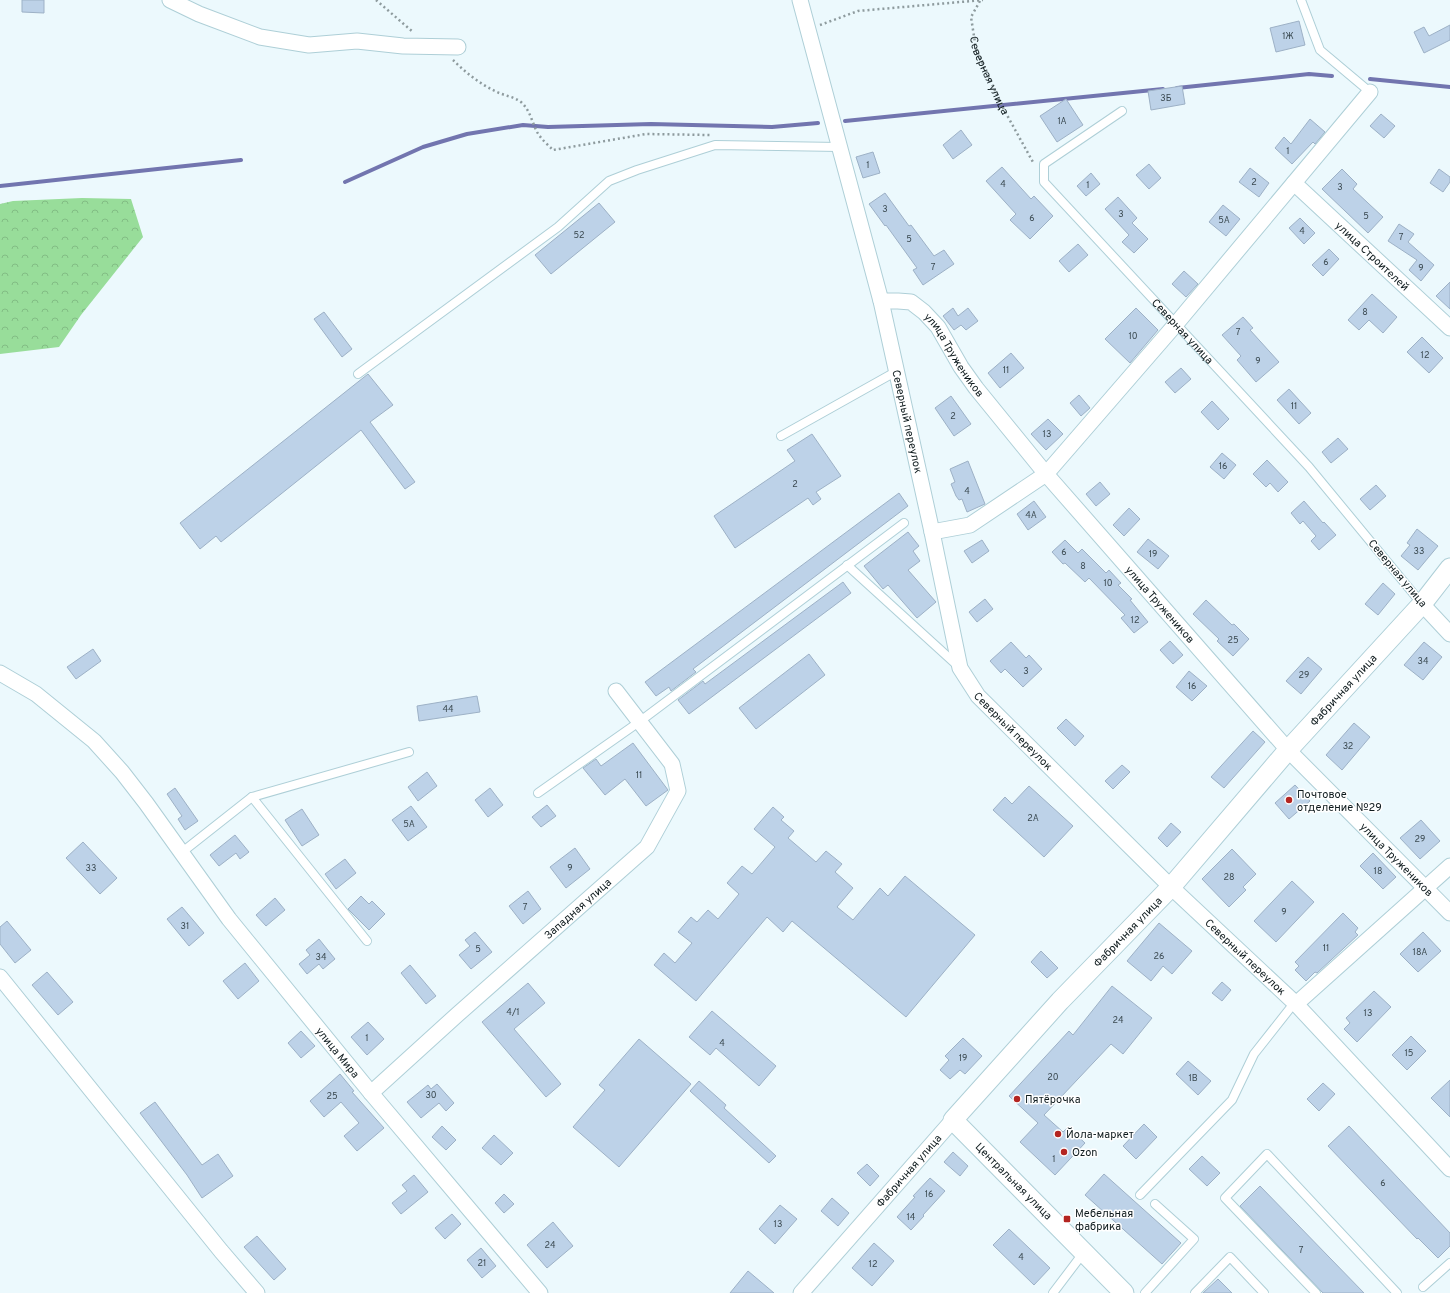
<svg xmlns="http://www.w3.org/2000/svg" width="1450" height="1293" viewBox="0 0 1450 1293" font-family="Overpass,sans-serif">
<defs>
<pattern id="forest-crowns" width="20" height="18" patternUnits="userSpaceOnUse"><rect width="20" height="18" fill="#98dd9a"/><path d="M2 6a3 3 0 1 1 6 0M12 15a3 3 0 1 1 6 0" fill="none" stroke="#82bd84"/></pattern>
</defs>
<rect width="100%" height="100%" fill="#ecf9fd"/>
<polygon fill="url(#forest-crowns)" points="82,198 131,199 143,237 81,315 59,347 0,354 0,204 13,201"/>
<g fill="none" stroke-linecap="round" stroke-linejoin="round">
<g stroke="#7275af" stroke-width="4">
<polyline points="1370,79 1450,87"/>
<polyline points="1177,88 1309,74 1332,76"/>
<polyline points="845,121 1163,89"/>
<polyline points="345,182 423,147 467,134 523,125 548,127 651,124 772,127 818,123"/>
<polyline points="0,186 241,160"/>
</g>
</g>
<g fill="#bdd2e8" stroke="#9db1c6">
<polygon points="22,0 44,0 44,13 22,12"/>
<polygon points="1299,21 1305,45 1276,52 1270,28"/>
<polygon points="1450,25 1450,40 1424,53 1414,32 1424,27 1429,36"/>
<polygon points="1182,86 1185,104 1151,110 1148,91"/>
<polygon points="1066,99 1083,125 1057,142 1040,116"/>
<polygon points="1381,114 1395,126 1384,138 1370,126"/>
<polygon points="1310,119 1325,132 1315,144 1313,142 1292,164 1275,148 1284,137 1291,144"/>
<polygon points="961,130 972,145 953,159 943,145"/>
<polygon points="873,152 880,173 863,178 856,157"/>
<polygon points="1149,164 1161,178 1149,189 1136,175"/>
<polygon points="1002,167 1031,199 1034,196 1053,216 1030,239 1010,220 1016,214 986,181"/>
<polygon points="1250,168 1269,183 1259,197 1239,182"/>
<polygon points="1342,169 1357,184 1353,189 1383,217 1368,233 1322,189"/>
<polygon points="1439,169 1450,177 1450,182 1443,192 1430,183"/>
<polygon points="1091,173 1100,184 1086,196 1077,186"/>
<polygon points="885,193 909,226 911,225 934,256 944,250 954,264 923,285 913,270 917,268 886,225 885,226 869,204"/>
<polygon points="1118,197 1137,218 1132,223 1148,239 1134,253 1122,242 1129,235 1105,209"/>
<polygon points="599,203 615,222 551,274 535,255"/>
<polygon points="1223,205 1240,219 1226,236 1209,222"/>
<polygon points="1300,218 1315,233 1304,244 1289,228"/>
<polygon points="1399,224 1414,234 1408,242 1434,265 1421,281 1409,270 1417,260 1388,241"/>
<polygon points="1078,244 1088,255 1069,272 1059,261"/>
<polygon points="1329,249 1339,259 1323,276 1312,265"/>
<polygon points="1184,271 1198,284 1186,297 1172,284"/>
<polygon points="1450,282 1450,309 1436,296"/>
<polygon points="1372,294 1397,317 1383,333 1369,320 1359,330 1348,320"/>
<polygon points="953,308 958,316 968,308 978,321 966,330 961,325 954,330 943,316"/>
<polygon points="1136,308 1158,330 1130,363 1105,339"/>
<polygon points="324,312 352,349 342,357 314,319"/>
<polygon points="1243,317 1253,328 1250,330 1279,362 1256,382 1237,360 1241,356 1222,335"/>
<polygon points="1422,337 1443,358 1429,373 1407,352"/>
<polygon points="1011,353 1024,368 1000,388 988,373"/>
<polygon points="1181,368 1191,379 1175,393 1165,382"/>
<polygon points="368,374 393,405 370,422 415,482 405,489 361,430 221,542 216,536 200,549 180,523"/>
<polygon points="1289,389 1311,413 1299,424 1277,400"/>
<polygon points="1079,395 1090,408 1081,416 1070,403"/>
<polygon points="951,396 971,424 954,436 935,408"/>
<polygon points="1212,401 1229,419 1218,430 1201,412"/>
<polygon points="1048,419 1063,434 1046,450 1031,434"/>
<polygon points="812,434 841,476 816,492 821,499 813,505 808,498 735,548 714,516 795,461 787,450"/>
<polygon points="1338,438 1348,449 1331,463 1322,452"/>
<polygon points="1222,453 1236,465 1224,479 1210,467"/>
<polygon points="1267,460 1288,482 1278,492 1270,483 1266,487 1253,474"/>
<polygon points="968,461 985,504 967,512 962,499 959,500 956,496 951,484 955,482 950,469"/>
<polygon points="1100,482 1110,494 1096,506 1086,494"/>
<polygon points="1376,485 1386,496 1370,510 1360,499"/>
<polygon points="899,493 908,506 693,669 696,672 671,691 669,687 656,696 645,682"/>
<polygon points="1034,501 1046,517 1028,530 1017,514"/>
<polygon points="1304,501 1323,523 1324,522 1336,535 1319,550 1311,541 1316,536 1303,521 1300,524 1291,513"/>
<polygon points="1129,508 1140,519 1124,536 1113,525"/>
<polygon points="1417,529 1438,546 1418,570 1401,556 1410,545 1407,543"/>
<polygon points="908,532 919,546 913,551 920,561 908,570 936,602 917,618 888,585 883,589 864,566"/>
<polygon points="1148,539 1169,556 1158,569 1137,552"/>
<polygon points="982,540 989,551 972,563 964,551"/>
<polygon points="1065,540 1078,553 1082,549 1106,573 1109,570 1121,583 1118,585 1132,599 1130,600 1148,622 1134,633 1121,618 1125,615 1089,578 1085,582 1065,563 1063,564 1052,552"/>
<polygon points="843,582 851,593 689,714 678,700 703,681 705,684"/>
<polygon points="1383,583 1395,594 1378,615 1365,604"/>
<polygon points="985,599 993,609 977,622 969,612"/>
<polygon points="1206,600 1232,625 1234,624 1249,639 1233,656 1217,641 1219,639 1193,614"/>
<polygon points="1170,641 1183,655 1173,664 1160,650"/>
<polygon points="1011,642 1026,658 1029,655 1042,669 1023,687 1005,669 1001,673 990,661"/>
<polygon points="1424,642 1442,657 1423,680 1404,665"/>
<polygon points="93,649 101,661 76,679 67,667"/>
<polygon points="809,654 825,675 756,729 739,708"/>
<polygon points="1308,657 1322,669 1301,694 1286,681"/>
<polygon points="1189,671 1207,686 1192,701 1176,687"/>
<polygon points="477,696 480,712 419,721 417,706"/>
<polygon points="1066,719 1084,736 1075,746 1057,728"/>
<polygon points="1354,723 1370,737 1342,770 1326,755"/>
<polygon points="1253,731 1265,742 1224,788 1211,777"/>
<polygon points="633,743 668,790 646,806 625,779 605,795 583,768 596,759 601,766"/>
<polygon points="1122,765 1130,772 1113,789 1105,781"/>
<polygon points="427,772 437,786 418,801 408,787"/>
<polygon points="1295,785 1310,801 1289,819 1275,803"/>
<polygon points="1029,786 1073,826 1044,857 993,810 1005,797 1012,804"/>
<polygon points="175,788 198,821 185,830 178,819 182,816 167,794"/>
<polygon points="490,788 503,805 488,817 475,800"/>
<polygon points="547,805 556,816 541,827 532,817"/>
<polygon points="411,806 427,827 408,841 392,820"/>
<polygon points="773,807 784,817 781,820 794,831 788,838 816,862 826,851 842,864 835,872 853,888 837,907 853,920 880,888 888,896 905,876 975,935 906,1017 792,921 783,932 767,917 696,1001 654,965 664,953 675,963 692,943 678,932 691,917 697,922 708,910 718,919 739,894 727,883 742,866 752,874 775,847 754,829"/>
<polygon points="302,809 319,835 302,846 285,820"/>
<polygon points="1421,820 1440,841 1420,859 1400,838"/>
<polygon points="1171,823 1181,832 1167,847 1158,838"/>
<polygon points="235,835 249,852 240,859 236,853 219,866 210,855"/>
<polygon points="83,842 117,878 100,894 66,858"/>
<polygon points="575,848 590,869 566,888 550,867"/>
<polygon points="1232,849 1256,874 1243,887 1246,890 1229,907 1202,879"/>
<polygon points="1373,853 1396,877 1383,889 1360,866"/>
<polygon points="345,859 356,873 336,889 325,874"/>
<polygon points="1292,881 1314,902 1276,942 1254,921"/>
<polygon points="528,891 541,909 523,924 509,906"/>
<polygon points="361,896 369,904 372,901 385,914 369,930 348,909"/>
<polygon points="275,898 285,910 266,926 256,915"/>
<polygon points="182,907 204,933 189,946 167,919"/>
<polygon points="1343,913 1358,928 1355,932 1358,935 1317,973 1315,972 1306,981 1295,970 1299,966 1295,962"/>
<polygon points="7,921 31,950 15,963 0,944 0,927"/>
<polygon points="1159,923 1192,951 1172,974 1163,966 1151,981 1127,961"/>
<polygon points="475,932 492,952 471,969 459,955 470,946 465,940"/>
<polygon points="1423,932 1441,951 1418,972 1400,954"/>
<polygon points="319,939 335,959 323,969 319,964 307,974 299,964 310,955 306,950"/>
<polygon points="1041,951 1058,968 1047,978 1031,962"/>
<polygon points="245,963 259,981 238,999 223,981"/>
<polygon points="410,965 436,996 426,1004 401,973"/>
<polygon points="47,972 73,1002 58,1015 32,985"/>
<polygon points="1222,982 1231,990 1222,1001 1212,993"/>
<polygon points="528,983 545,1003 514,1029 561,1084 546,1097 482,1022"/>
<polygon points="1112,986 1152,1018 1123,1054 1111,1044 1044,1115 1063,1132 1068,1127 1085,1143 1055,1175 1020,1142 1038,1123 1009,1096 1069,1031 1073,1035"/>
<polygon points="1374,991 1391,1007 1357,1042 1344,1029 1350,1023 1346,1018"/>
<polygon points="712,1011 776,1066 759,1086 716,1048 710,1055 689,1037"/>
<polygon points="368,1022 384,1039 367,1055 351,1037"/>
<polygon points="301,1031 315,1046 301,1058 288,1043"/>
<polygon points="1411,1036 1426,1051 1407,1070 1392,1055"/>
<polygon points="963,1038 982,1056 965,1074 960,1070 950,1079 940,1070 949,1060 945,1056"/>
<polygon points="639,1039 691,1084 619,1167 573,1127 605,1090 599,1085"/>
<polygon points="1188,1061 1211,1081 1198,1095 1176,1074"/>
<polygon points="340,1074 354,1091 352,1092 384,1128 357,1151 344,1136 359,1123 341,1102 324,1117 310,1101"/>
<polygon points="1450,1080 1450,1117 1431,1098"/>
<polygon points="699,1081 726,1105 724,1108 776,1156 769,1163 690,1091"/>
<polygon points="1323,1083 1335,1094 1319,1111 1307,1099"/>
<polygon points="437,1084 454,1103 446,1111 439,1103 421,1118 407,1102 428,1085 431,1089"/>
<polygon points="155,1102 202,1165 218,1154 233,1176 202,1198 187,1175 140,1113"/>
<polygon points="1144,1124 1157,1137 1136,1159 1123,1146"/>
<polygon points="442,1126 456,1140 446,1150 432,1137"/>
<polygon points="1349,1126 1450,1233 1450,1246 1438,1258 1418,1238 1417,1239 1328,1146"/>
<polygon points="494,1135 513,1153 501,1165 482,1148"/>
<polygon points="953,1152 968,1166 960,1176 944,1162"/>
<polygon points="1202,1156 1220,1173 1207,1186 1189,1169"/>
<polygon points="867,1164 879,1176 870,1186 857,1173"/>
<polygon points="1104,1174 1181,1243 1162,1264 1085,1195"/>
<polygon points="414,1175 428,1192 401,1214 392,1203 407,1191 402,1185"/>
<polygon points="930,1178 945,1191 923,1215 924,1216 911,1230 897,1217 915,1197 913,1196"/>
<polygon points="1260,1186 1364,1293 1323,1293 1240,1206"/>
<polygon points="504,1194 514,1204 504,1213 495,1203"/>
<polygon points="832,1198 849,1213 838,1226 821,1211"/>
<polygon points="780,1205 797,1219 775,1244 759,1229"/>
<polygon points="452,1214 461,1224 445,1239 435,1228"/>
<polygon points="553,1222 573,1246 547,1268 527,1245"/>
<polygon points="1009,1229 1050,1268 1034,1285 993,1245"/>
<polygon points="257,1236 286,1269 274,1280 244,1247"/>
<polygon points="874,1243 894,1261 872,1286 852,1268"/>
<polygon points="481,1248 496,1266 482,1278 467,1260"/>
<polygon points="748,1271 774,1293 730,1293"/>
<polygon points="1218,1279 1232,1293 1203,1293"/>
</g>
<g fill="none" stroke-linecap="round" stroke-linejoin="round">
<g stroke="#aecfd7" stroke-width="10">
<g id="service">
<polyline points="1301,0 1320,50 1370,92"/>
<path id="s2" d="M1122,111L1044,164V182L1309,467L1422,604"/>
<polyline points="358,374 558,227 609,181 637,170 715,145 839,147"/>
<polyline points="781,436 897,371"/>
<polyline points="847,565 958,666"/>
<polyline points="538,793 639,722 904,523"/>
<polyline points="252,797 367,941"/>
<polyline points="181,853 252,797 409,752"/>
<polyline points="1140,1195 1232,1100 1254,1054 1295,1002"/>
<polyline points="1423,1287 1450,1263"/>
<polyline points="1053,1293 1084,1252"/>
<polyline points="1145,1293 1194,1239 1155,1204"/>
<polyline points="1195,1293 1230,1257 1264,1293"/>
<polyline points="1316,1293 1225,1198 1267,1154 1397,1293"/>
</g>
</g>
<g stroke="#aecfd7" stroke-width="17">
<g id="minor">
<polyline points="170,0 199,14 260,37 309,45 357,41 403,46 458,47"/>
<path id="s3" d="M800,0L881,301L932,532L960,668L978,696L1171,887L1296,1004L1450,1169"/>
<path id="s4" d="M1294,183L1450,328"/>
<path id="s5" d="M881,301H898L911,302L924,312L938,327L961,367L976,388L1046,474L1288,750L1450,913"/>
<polyline points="932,532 970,525 1046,474 1176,324 1370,92"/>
<polyline points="1422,604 1450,634"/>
<path id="s6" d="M0,673L36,694L94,741L122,772L146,803L229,919L371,1093L540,1293"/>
<polyline points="0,977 221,1251 257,1293"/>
<polyline points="1296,1004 1450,866"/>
<path id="s7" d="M371,1093L458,1014L647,847L678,791L672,764L616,691"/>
<path id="s8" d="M801,1293L953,1120"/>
</g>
</g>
<g stroke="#aecfd7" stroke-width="21">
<g id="tertiary">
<path id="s9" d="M1124,1293L953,1120L1060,1001L1171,887L1288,750L1422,604L1450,568"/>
</g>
</g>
<g stroke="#8e9b9e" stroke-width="2.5" stroke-dasharray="2 3" stroke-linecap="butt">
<polyline points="376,0 413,32"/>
<path id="s1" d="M980,1L971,17L976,49L1002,106L1034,164"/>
<polyline points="820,25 858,11 983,0"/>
<path d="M453,60C465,72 480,84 495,91C504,96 513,96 521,102C530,110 532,122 537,132C541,139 548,145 553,150L646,134L710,135"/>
</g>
<use href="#service" stroke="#fff" stroke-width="8"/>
<use href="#minor" stroke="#fff" stroke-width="15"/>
<use href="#tertiary" stroke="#fff" stroke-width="19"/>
</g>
<g fill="#b42521" stroke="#fff" stroke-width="1.5">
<circle cx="1289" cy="800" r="4"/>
<circle cx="1017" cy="1099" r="4"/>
<circle cx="1058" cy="1134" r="4"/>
<circle cx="1064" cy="1152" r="4"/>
<rect x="1063" y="1215" width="8" height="8" rx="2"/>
</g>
<g text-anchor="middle" stroke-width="3" stroke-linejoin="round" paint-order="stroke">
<g font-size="9" fill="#3a4950">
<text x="1288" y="39">1Ж</text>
<text x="1166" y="101">3Б</text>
<text x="1062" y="124">1А</text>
<text x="1288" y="154">1</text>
<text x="868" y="168">1</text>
<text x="1254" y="185">2</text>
<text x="1003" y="187">4</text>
<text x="1088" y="188">1</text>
<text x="1340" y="190">3</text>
<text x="885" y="212">3</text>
<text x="1121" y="217">3</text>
<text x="1366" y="219">5</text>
<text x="1032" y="221">6</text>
<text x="1224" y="223">5А</text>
<text x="1302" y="234">4</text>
<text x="579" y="238">52</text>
<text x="1401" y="240">7</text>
<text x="909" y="242">5</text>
<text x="1326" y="265">6</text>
<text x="933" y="270">7</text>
<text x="1421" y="271">9</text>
<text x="1365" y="315">8</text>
<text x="1238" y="335">7</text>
<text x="1133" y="339">10</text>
<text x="1425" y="358">12</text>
<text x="1258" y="364">9</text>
<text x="1006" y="373">11</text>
<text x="1294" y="409">11</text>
<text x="953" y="419">2</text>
<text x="1047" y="437">13</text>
<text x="1223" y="469">16</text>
<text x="795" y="487">2</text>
<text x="967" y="494">4</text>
<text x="1031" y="518">4А</text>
<text x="1419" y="554">33</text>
<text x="1064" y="555">6</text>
<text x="1153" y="557">19</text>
<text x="1083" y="569">8</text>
<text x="1108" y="586">10</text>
<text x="1135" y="623">12</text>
<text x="1233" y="643">25</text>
<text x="1423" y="664">34</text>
<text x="1026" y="674">3</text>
<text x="1304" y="678">29</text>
<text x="1192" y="689">16</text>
<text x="448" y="712">44</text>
<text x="1348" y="749">32</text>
<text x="639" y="778">11</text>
<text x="1033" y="821">2А</text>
<text x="409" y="827">5А</text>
<text x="1420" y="842">29</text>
<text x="91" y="871">33</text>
<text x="570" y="871">9</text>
<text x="1378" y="874">18</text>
<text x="1229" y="880">28</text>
<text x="525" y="910">7</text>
<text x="1284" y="915">9</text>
<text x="185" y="929">31</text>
<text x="1326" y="951">11</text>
<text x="478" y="952">5</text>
<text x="1420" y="955">18А</text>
<text x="1159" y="959">26</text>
<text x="321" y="960">34</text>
<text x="513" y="1015">4/1</text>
<text x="1368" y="1016">13</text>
<text x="1118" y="1023">24</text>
<text x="367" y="1041">1</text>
<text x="722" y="1046">4</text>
<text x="1409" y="1056">15</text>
<text x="963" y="1061">19</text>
<text x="1053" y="1080">20</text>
<text x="1193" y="1081">1В</text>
<text x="431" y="1098">30</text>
<text x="332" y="1099">25</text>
<text x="1054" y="1162">1</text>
<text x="1383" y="1186">6</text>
<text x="929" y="1197">16</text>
<text x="911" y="1220">14</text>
<text x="778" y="1227">13</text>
<text x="550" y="1248">24</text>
<text x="1301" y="1253">7</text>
<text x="1021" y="1260">4</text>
<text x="482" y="1266">21</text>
<text x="873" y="1267">12</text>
</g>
<g font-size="11" fill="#0f1b1e" stroke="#fff">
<text dy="4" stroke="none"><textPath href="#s1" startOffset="80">Северная улица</textPath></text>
<text dy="4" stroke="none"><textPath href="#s4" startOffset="107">улица Строителей</textPath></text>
<text dy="4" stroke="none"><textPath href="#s2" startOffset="316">Северная улица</textPath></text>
<text dy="4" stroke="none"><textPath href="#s5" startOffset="99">улица Тружеников</textPath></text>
<text dy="4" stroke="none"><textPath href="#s3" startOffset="435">Северный переулок</textPath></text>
<text transform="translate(1398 573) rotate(50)" y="4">Северная улица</text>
<text dy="4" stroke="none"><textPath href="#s5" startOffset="423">улица Тружеников</textPath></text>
<text dy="4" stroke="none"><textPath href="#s9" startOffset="824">Фабричная улица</textPath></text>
<text dy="4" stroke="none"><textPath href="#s3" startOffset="770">Северный переулок</textPath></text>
<text dy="4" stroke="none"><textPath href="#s5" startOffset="771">улица Тружеников</textPath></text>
<text dy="4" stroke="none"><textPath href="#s7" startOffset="277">Западная улица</textPath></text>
<text dy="4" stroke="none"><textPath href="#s9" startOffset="500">Фабричная улица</textPath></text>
<text dy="4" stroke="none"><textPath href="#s3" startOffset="1094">Северный переулок</textPath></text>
<text dy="4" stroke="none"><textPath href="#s6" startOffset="512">улица Мира</textPath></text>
<text dy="4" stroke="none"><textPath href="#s8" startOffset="163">Фабричная улица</textPath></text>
<text transform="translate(1014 1181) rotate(45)" y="4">Центральная улица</text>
</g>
<g font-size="11" fill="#0f1b1e" stroke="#fff" text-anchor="start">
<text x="1297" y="798">Почтовое<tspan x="1297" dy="13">отделение №29</tspan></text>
<text x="1025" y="1103">Пятёрочка</text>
<text x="1066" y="1138">Йола-маркет</text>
<text x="1072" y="1156">Ozon</text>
<text x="1075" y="1217">Мебельная<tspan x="1075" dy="13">фабрика</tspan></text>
</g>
</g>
</svg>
